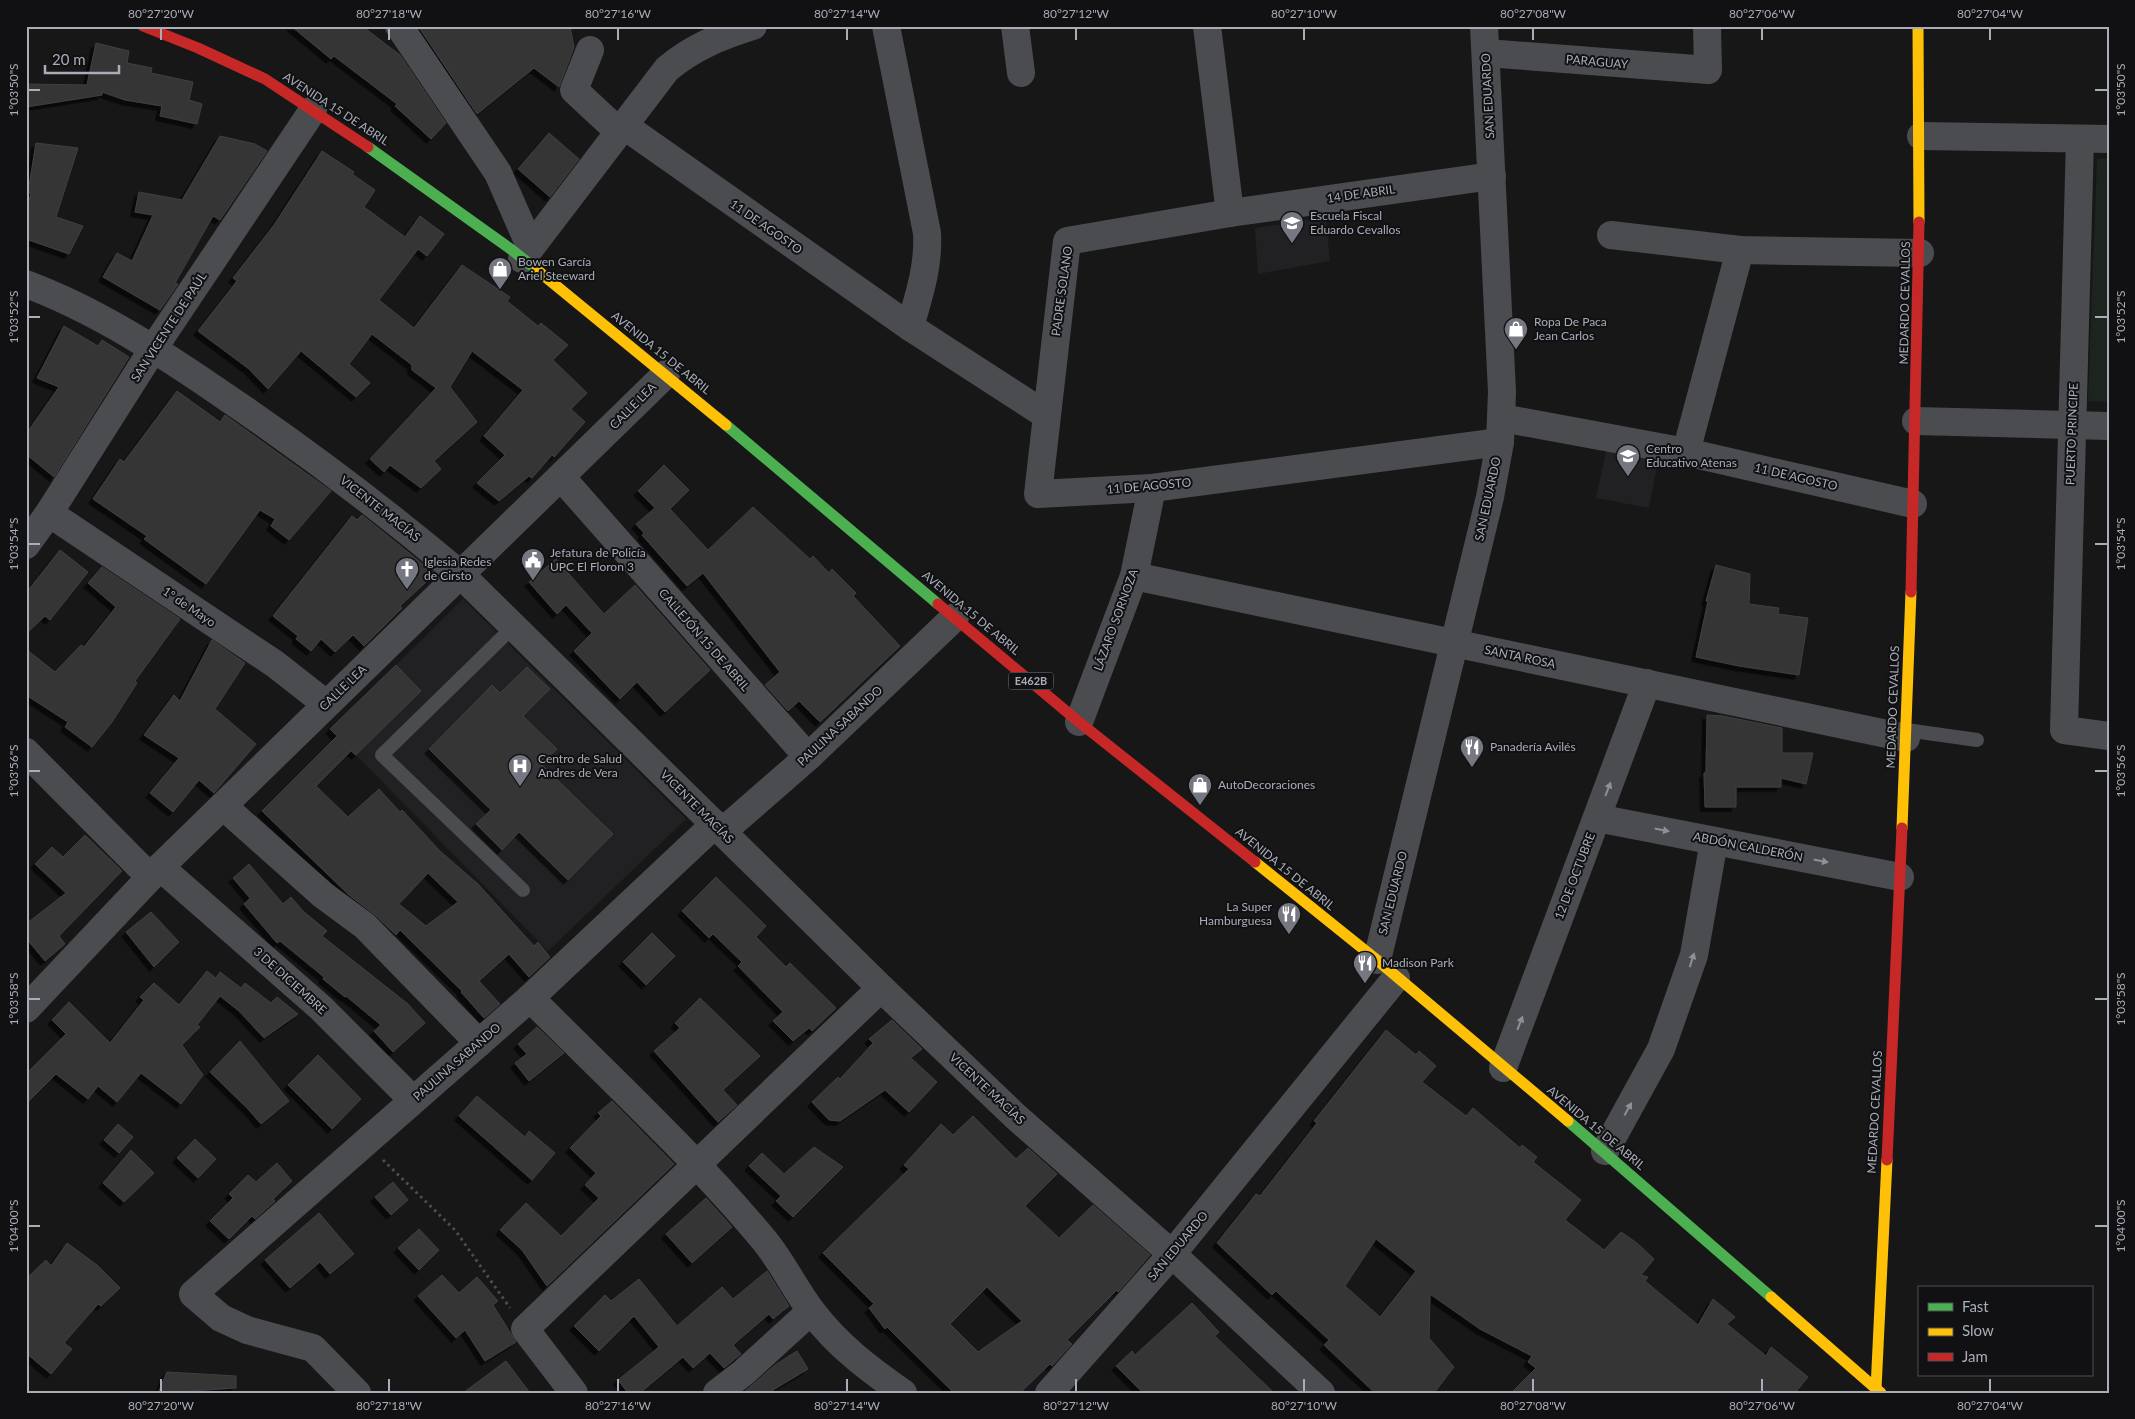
<svg xmlns="http://www.w3.org/2000/svg" width="2135" height="1419" viewBox="0 0 2135 1419" font-family="Lato,sans-serif">
<defs>
<filter id="shadow"><feDropShadow dx="-4.5" dy="4.5" stdDeviation="0" flood-color="#0009"/></filter>
</defs>
<rect width="100%" height="100%" fill="#171717"/>
<g fill="#212123">
<polygon points="1326,217 1330,261 1258,274 1255,228"/>
<polygon points="1607,447 1659,456 1649,508 1596,498"/>
<polygon points="463,599 686,819 548,951 356,755 421,691 396,665"/>
</g>
<polygon fill="#1d241e" points="2097,159 2109,159 2109,402 2088,401"/>
<g fill="#353536" stroke="#3f4043" fill-rule="evenodd" filter="url(#shadow)">
<polygon points="291,26 362,26 400,55 446,123 431,139 395,106 397,104 334,56 331,59"/>
<polygon points="418,26 570,26 574,47 559,87 534,68 477,114"/>
<polygon points="96,43 129,51 127,63 152,68 151,73 193,82 189,100 202,104 197,124 160,116 162,106 125,100 102,92 102,95 26,107 26,84 87,85"/>
<polygon points="549,133 579,159 550,197 518,169"/>
<polygon points="220,136 255,144 267,151 220,220 213,216 175,283 178,284 160,310 103,277 117,253 132,261 153,215 135,212 139,192 182,200"/>
<polygon points="36,143 78,148 56,217 83,226 69,254 26,239 26,215 31,193 28,193"/>
<polygon points="322,151 354,172 352,174 375,190 364,207 405,237 420,216 444,234 427,256 418,249 379,300 414,328 462,265 510,297 507,301 538,326 541,323 568,345 553,360 587,393 571,409 585,422 554,457 552,455 532,478 529,476 499,501 477,483 505,455 484,436 523,390 472,351 450,387 477,422 434,461 441,469 421,488 390,465 384,472 370,459 436,388 412,370 412,365 372,334 349,364 370,383 356,397 301,351 268,389 249,369 198,331 237,281 233,278 274,225"/>
<polygon points="64,326 98,346 102,340 129,357 54,477 26,454 26,434 59,387 37,378"/>
<polygon points="177,391 220,422 225,415 331,491 289,540 271,526 275,519 260,510 206,584 144,539 147,536 93,499 120,459 124,462"/>
<polygon points="664,465 689,490 670,509 708,550 753,507 810,559 813,556 829,573 832,569 856,593 853,596 900,646 820,722 799,701 788,711 765,685 780,672 703,573 687,586 642,535 644,533 636,524 655,508 638,491"/>
<polygon points="362,515 435,574 400,606 402,608 364,646 353,635 335,652 321,639 311,651 296,639 298,636 273,616 352,516 357,520"/>
<polygon points="60,550 88,572 50,620 45,616 26,634 26,593"/>
<polygon points="556,559 604,614 635,585 710,670 665,712 637,682 620,699 574,651 592,633 566,605 557,614 529,582"/>
<polygon points="1716,565 1750,574 1749,604 1779,608 1778,614 1808,618 1799,675 1739,666 1696,657 1708,601 1706,601"/>
<polygon points="102,567 180,619 135,681 137,683 112,722 92,747 65,727 68,722 26,695 26,649 55,672 81,645 84,647 116,607 88,583"/>
<polygon points="212,640 245,663 215,709 256,744 214,793 199,780 173,812 150,793 179,758 144,735 174,695 180,701"/>
<path d="M396,665L421,691L356,755L351,751L316,786L348,817L379,789L400,812L402,810L440,851L478,884L534,946L538,942L550,957L529,977L509,954L479,981L500,1004L484,1018L461,992L462,991L400,930L396,935L374,914L349,895L262,811L337,736L330,729ZM428,873L458,902L426,926L399,904Z"/>
<polygon points="527,667 550,689 523,716 557,749 541,764 613,834 568,880 519,832 502,850 476,824 491,810 429,749 492,685 500,693"/>
<polygon points="1707,715 1723,716 1782,728 1782,753 1813,753 1806,784 1781,778 1781,787 1736,787 1736,807 1705,807 1704,773 1706,773"/>
<polygon points="85,835 122,871 59,936 65,944 45,961 26,938 26,924 66,893 35,864 52,847 63,857"/>
<polygon points="249,864 283,904 291,897 303,911 327,931 322,936 408,1004 425,1023 393,1052 374,1031 381,1025 346,996 345,997 323,979 324,977 280,941 277,943 244,904 250,898 233,878"/>
<polygon points="716,877 766,926 756,937 786,967 790,963 836,1008 812,1031 809,1028 793,1041 773,1021 783,1012 738,966 742,962 713,934 709,938 682,911"/>
<polygon points="151,912 179,942 154,967 126,932"/>
<polygon points="652,933 675,956 646,985 623,962"/>
<polygon points="207,971 216,978 220,972 241,988 245,983 271,1003 277,997 298,1014 264,1038 239,1011 220,996 197,1025 200,1027 182,1045 203,1075 181,1104 141,1073 117,1102 98,1086 88,1099 56,1074 26,1104 26,1074 66,1034 52,1020 69,1002 110,1043 144,1000 140,997 154,983 179,1005"/>
<polygon points="700,998 760,1056 723,1090 737,1105 718,1122 654,1051 680,1028 675,1023"/>
<polygon points="892,1020 922,1049 911,1058 937,1082 909,1112 885,1090 840,1121 829,1120 812,1102 838,1077 840,1079 873,1043 869,1039"/>
<polygon points="537,1027 564,1053 529,1081 515,1063 527,1054 518,1044"/>
<path d="M1386,1030L1416,1055L1419,1051L1436,1066L1422,1082L1466,1116L1473,1108L1520,1148L1522,1145L1537,1157L1533,1162L1581,1200L1565,1220L1604,1250L1621,1232L1637,1243L1654,1259L1641,1275L1648,1277L1645,1281L1698,1325L1713,1299L1735,1317L1727,1324L1766,1356L1771,1347L1808,1377L1795,1393H1511L1536,1368L1528,1362L1532,1356L1480,1329L1430,1294L1429,1338L1454,1367L1434,1393H1375L1324,1345L1329,1340L1276,1291L1272,1295L1217,1243L1256,1194L1260,1196L1317,1123L1314,1121ZM1376,1239L1416,1271L1380,1317L1345,1286Z"/>
<polygon points="240,1041 289,1101 261,1124 248,1109 210,1072"/>
<polygon points="318,1055 361,1099 332,1129 288,1085"/>
<polygon points="477,1096 525,1137 529,1131 555,1153 532,1180 459,1116"/>
<polygon points="612,1101 674,1164 547,1286 522,1250 500,1230 526,1203 561,1236 599,1198 585,1185 596,1173 570,1148 601,1116 598,1113"/>
<path d="M973,1116L1016,1159L1028,1148L1057,1174L1025,1206L1059,1238L1093,1205L1150,1255L1118,1292L1117,1290L1067,1340L1072,1344L1052,1366L1050,1364L1020,1393H954L887,1327L885,1329L869,1308L874,1304L823,1253L909,1169L904,1165L941,1124L953,1135ZM987,1287L1022,1321L978,1352L950,1324Z"/>
<polygon points="118,1124 133,1137 119,1153 104,1140"/>
<polygon points="195,1139 216,1159 198,1178 177,1158"/>
<polygon points="814,1147 843,1167 793,1217 776,1201 781,1196 749,1166 762,1153 784,1174"/>
<polygon points="131,1150 154,1173 124,1202 103,1183"/>
<polygon points="277,1163 292,1181 273,1199 275,1201 255,1219 252,1216 229,1239 210,1221 233,1198 229,1194 248,1175 256,1182"/>
<polygon points="393,1182 408,1200 391,1215 375,1197"/>
<polygon points="706,1198 732,1227 692,1263 666,1234"/>
<polygon points="319,1213 354,1254 330,1274 320,1262 290,1288 265,1260"/>
<polygon points="419,1229 439,1250 419,1270 398,1248"/>
<polygon points="67,1243 97,1265 120,1288 101,1306 98,1304 64,1343 72,1349 51,1374 26,1353 26,1279 46,1260 51,1266"/>
<polygon points="767,1271 789,1306 773,1319 769,1314 733,1345 741,1354 724,1368 710,1353 693,1368 683,1357 640,1393 628,1393 618,1380 659,1347 634,1316 599,1351 574,1326 605,1295 611,1301 639,1279 677,1326 722,1287 733,1299"/>
<polygon points="442,1275 459,1293 477,1277 498,1301 493,1305 516,1342 485,1361 465,1330 456,1338 418,1296"/>
<polygon points="1192,1303 1219,1332 1215,1336 1274,1393 1143,1393 1116,1366 1132,1351 1135,1355"/>
<polygon points="797,1351 808,1369 773,1390 776,1393 743,1393 775,1365"/>
<polygon points="506,1361 530,1393 463,1393"/>
<polygon points="167,1372 236,1376 236,1388 158,1393"/>
</g>
<g fill="none" stroke-linecap="round" stroke-linejoin="round">
<polyline stroke="#4d4e52" stroke-width="3" stroke-dasharray="2.5 4" stroke-linecap="butt" points="383,1160 455,1230 510,1308"/>
<g stroke="#4b4c50" stroke-width="14">
<polyline points="513,627 382,755 523,890"/>
<polyline points="1906,730 1977,740"/>
</g>
<g stroke="#4b4c50" stroke-width="28">
<polyline points="399,26 498,173 530,246"/>
<path d="M886,26L927,233C929,266 919,295 910,327"/>
<polyline points="1015,26 1021,73"/>
<polyline points="1207,26 1230,213"/>
<polyline points="590,50 574,90 618,131"/>
<polyline points="1486,53 1708,70 1707,26"/>
<polyline points="623,125 910,327 1046,415"/>
<polyline points="1921,136 2109,139"/>
<polyline points="2080,139 2064,730 2109,736"/>
<polyline points="1492,176 1230,213 1067,241 1038,494 1152,488 1500,442"/>
<polyline points="1611,235 1740,250 1920,253"/>
<path d="M522,259L667,69C693,47 721,36 753,26"/>
<path d="M26,284C96,310 162,353 223,395C306,451 385,511 461,575L881,988L1015,1116L1172,1254L1321,1393"/>
<polyline points="1502,418 1686,452 1913,504"/>
<polyline points="1916,421 2109,426"/>
<polyline points="1686,452 1740,250"/>
<polyline points="561,477 808,757"/>
<polyline points="49,513 275,664 326,704"/>
<polyline points="26,545 49,513 153,349 313,110"/>
<polyline points="1134,576 1906,738"/>
<polyline points="1079,722 1134,576 1152,488"/>
<polyline points="26,752 150,877"/>
<polyline points="223,806 323,895 365,926 479,1043"/>
<polyline points="1597,818 1900,877"/>
<polyline points="722,832 808,757 955,617"/>
<polyline points="160,867 321,1008 413,1100"/>
<polyline points="1377,960 1490,497 1500,442 1502,392 1484,26"/>
<path d="M530,998C609,1077 692,1154 764,1240C783,1263 795,1290 813,1313C838,1346 869,1369 903,1393"/>
<polyline points="26,1009 160,867 666,374"/>
<polyline points="1503,1068 1647,683"/>
<polyline points="1605,1151 1661,1049 1694,955 1714,841"/>
<polyline points="357,1393 313,1348 247,1330 221,1318 193,1294 530,998 715,824"/>
<polyline points="574,1393 525,1329 881,988"/>
<polyline points="717,1393 743,1373 811,1311"/>
<polyline points="1049,1393 1172,1254 1396,978"/>
</g>
<g stroke="#4caf50" stroke-width="11">
<polyline points="368,147 512,250 537,270"/>
<polyline points="726,425 938,604"/>
<polyline points="1568,1121 1771,1297"/>
</g>
<g stroke="#ffc107" stroke-width="11">
<polyline points="1918,26 1919,222"/>
<polyline points="537,270 726,425"/>
<polyline points="1902,828 1911,592"/>
<polyline points="1255,862 1377,960 1568,1121"/>
<polyline points="1771,1297 1881,1393"/>
<polyline points="1876,1389 1887,1160"/>
</g>
<g stroke="#c62828" stroke-width="11">
<polyline points="143,26 198,48 265,79 368,147"/>
<polyline points="1911,592 1919,222"/>
<polyline points="938,604 1079,722 1255,862"/>
<polyline points="1887,1160 1902,828"/>
</g>
</g>
<defs><path id="oneway-solid" d="M-6-.8H1V-3.2L6.5 0L1 3.2V.8H-6Z" transform="scale(1.25)"/></defs>
<g fill="#8c9099">
<use href="#oneway-solid" transform="translate(1608 789) rotate(-69)"/>
<use href="#oneway-solid" transform="translate(1662 830) rotate(11)"/>
<use href="#oneway-solid" transform="translate(1821 861) rotate(11)"/>
<use href="#oneway-solid" transform="translate(1692 960) rotate(-72)"/>
<use href="#oneway-solid" transform="translate(1520 1023) rotate(-69)"/>
<use href="#oneway-solid" transform="translate(1628 1109) rotate(-61)"/>
</g>
<path fill="none" stroke="#a8adb8" stroke-width="2" d="M161,28V40M389,28V40M618,28V40M847,28V40M1076,28V40M1304,28V40M1533,28V40M1762,28V40M1990,28V40M28,90H40M2095,90H2108M28,317H40M2095,317H2108M28,544H40M2095,544H2108M28,771H40M2095,771H2108M28,999H40M2095,999H2108M28,1226H40M2095,1226H2108M161,1379V1392M389,1379V1392M618,1379V1392M847,1379V1392M1076,1379V1392M1304,1379V1392M1533,1379V1392M1762,1379V1392M1990,1379V1392"/>
<defs>
<g id="school-pin" transform="scale(1.25)"><path d="M0 17L-7.5 6A9.5 9.5 0 1 1 7.5 6Z" fill="#757880" stroke="#111113"/><path d="M0-5L7-2L0 1L-7-2ZM-4 1L0 2.5L4 1V4Q0 6-4 4Z" fill="#fff"/></g>
<g id="shop-pin" transform="scale(1.25)"><path d="M0 17L-7.5 6A9.5 9.5 0 1 1 7.5 6Z" fill="#757880" stroke="#111113"/><path d="M-5-2.5h2.3a2.7 3.5 0 0 1 5.4 0H5L5.5 6h-11ZM-1.5-2.5h3a1.5 2.3 0 0 0-3 0Z" fill="#fff"/></g>
<g id="civic-pin" transform="scale(1.25)"><path d="M0 17L-7.5 6A9.5 9.5 0 1 1 7.5 6Z" fill="#757880" stroke="#111113"/><path d="M-.6-6.5H3V-4.5H.6V-3L4-1V1h2V6H-6V1h2V-1L-.6-3ZM-1.2 2.5V6h2.4V2.5Z" fill="#fff"/></g>
<g id="church-pin" transform="scale(1.25)"><path d="M0 17L-7.5 6A9.5 9.5 0 1 1 7.5 6Z" fill="#757880" stroke="#111113"/><path d="M-1.2-6h2.4v3.5h3.3v2.4h-3.3V6h-2.4V-.1h-3.3v-2.4h3.3Z" fill="#fff"/></g>
<g id="restaurant-pin" transform="scale(1.25)"><path d="M0 17L-7.5 6A9.5 9.5 0 1 1 7.5 6Z" fill="#757880" stroke="#111113"/><path d="M-5-6h1v4h1v-4h1v4h1v-4h1v5L-1.5 .5V6h-2V.5L-5-1ZM5-6V6H3V1.5H1.5Q1.5-4 5-6Z" fill="#fff"/></g>
<g id="hospital-pin" transform="scale(1.25)"><path d="M0 17L-7.5 6A9.5 9.5 0 1 1 7.5 6Z" fill="#757880" stroke="#111113"/><path d="M-5-5h3v3.5h4V-5h3V5h-3V1.5h-4V5h-3Z" fill="#fff"/></g>
</defs>
<g fill-rule="evenodd">
<use href="#school-pin" x="1292" y="223"/>
<use href="#shop-pin" x="500" y="269"/>
<use href="#shop-pin" x="1516" y="329"/>
<use href="#school-pin" x="1628" y="456"/>
<use href="#civic-pin" x="533" y="560"/>
<use href="#church-pin" x="407" y="569"/>
<use href="#restaurant-pin" x="1472" y="747"/>
<use href="#hospital-pin" x="520" y="766"/>
<use href="#shop-pin" x="1200" y="785"/>
<use href="#restaurant-pin" x="1289" y="914"/>
<use href="#restaurant-pin" x="1365" y="963"/>
</g>
<g text-anchor="middle" stroke-width="4" stroke-linejoin="round" paint-order="stroke">
<rect fill="#111113" stroke="#7b7e86" stroke-width="1" x="1008.5" y="672.5" width="45" height="17" rx="4"/>
<g font-size="11" font-weight="bold" fill="#a8adb8">
<text x="1031" y="685">E462B</text>
</g>
<g font-size="12" fill="#a8adb8" stroke="#111113">
<text transform="translate(1597 62) rotate(5)" y="4">PARAGUAY</text>
<text transform="translate(1488 96) rotate(-93)" y="4">SAN EDUARDO</text>
<text transform="translate(336 109) rotate(33)" y="4">AVENIDA 15 DE ABRIL</text>
<text transform="translate(1361 194) rotate(-8)" y="4">14 DE ABRIL</text>
<text transform="translate(766 227) rotate(35)" y="4">11 DE AGOSTO</text>
<text transform="translate(1062 291) rotate(-82)" y="4">PADRE SOLANO</text>
<text transform="translate(1905 303) rotate(-89)" y="4">MEDARDO CEVALLOS</text>
<text transform="translate(169 327) rotate(-57)" y="4">SAN VICENTE DE PAÚL</text>
<text transform="translate(661 353) rotate(39)" y="4">AVENIDA 15 DE ABRIL</text>
<text transform="translate(633 406) rotate(-45)" y="4">CALLE LEA</text>
<text transform="translate(2072 434) rotate(-88)" y="4">PUERTO PRINCIPE</text>
<text transform="translate(1796 477) rotate(13)" y="4">11 DE AGOSTO</text>
<text transform="translate(1149 486) rotate(-5)" y="4">11 DE AGOSTO</text>
<text transform="translate(1488 499) rotate(-78)" y="4">SAN EDUARDO</text>
<text transform="translate(380 509) rotate(38)" y="4">VICENTE MACÍAS</text>
<text transform="translate(189 607) rotate(34)" y="4">1º de Mayo</text>
<text transform="translate(971 613) rotate(40)" y="4">AVENIDA 15 DE ABRIL</text>
<text transform="translate(1116 620) rotate(-70)" y="4">LÁZARO SORNOZA</text>
<text transform="translate(704 640) rotate(49)" y="4">CALLEJÓN 15 DE ABRIL</text>
<text transform="translate(1520 657) rotate(12)" y="4">SANTA ROSA</text>
<text transform="translate(343 688) rotate(-44)" y="4">CALLE LEA</text>
<text transform="translate(1893 707) rotate(-88)" y="4">MEDARDO CEVALLOS</text>
<text transform="translate(840 726) rotate(-43)" y="4">PAULINA SABANDO</text>
<text transform="translate(697 807) rotate(45)" y="4">VICENTE MACÍAS</text>
<text transform="translate(1748 847) rotate(11)" y="4">ABDÓN CALDERÓN</text>
<text transform="translate(1285 869) rotate(39)" y="4">AVENIDA 15 DE ABRIL</text>
<text transform="translate(1575 876) rotate(-69)" y="4">12 DE OCTUBRE</text>
<text transform="translate(1393 893) rotate(-76)" y="4">SAN EDUARDO</text>
<text transform="translate(290 981) rotate(42)" y="4">3 DE DICIEMBRE</text>
<text transform="translate(457 1062) rotate(-41)" y="4">PAULINA SABANDO</text>
<text transform="translate(987 1089) rotate(43)" y="4">VICENTE MACÍAS</text>
<text transform="translate(1875 1112) rotate(-87)" y="4">MEDARDO CEVALLOS</text>
<text transform="translate(1596 1128) rotate(40)" y="4">AVENIDA 15 DE ABRIL</text>
<text transform="translate(1178 1246) rotate(-50)" y="4">SAN EDUARDO</text>
</g>
<g font-size="12" fill="#a8adb8" stroke="#111113" text-anchor="start">
<text x="1310" y="220">Escuela Fiscal<tspan x="1310" dy="14">Eduardo Cevallos</tspan></text>
<text x="518" y="266">Bowen García<tspan x="518" dy="14">Ariel Steeward</tspan></text>
<text x="1534" y="326">Ropa De Paca<tspan x="1534" dy="14">Jean Carlos</tspan></text>
<text x="1646" y="453">Centro<tspan x="1646" dy="14">Educativo Atenas</tspan></text>
<text x="550" y="557">Jefatura de Policía<tspan x="550" dy="14">UPC El Floron 3</tspan></text>
<text x="424" y="566">Iglesia Redes<tspan x="424" dy="14">de Cirsto</tspan></text>
<text x="1490" y="751">Panadería Avilés</text>
<text x="538" y="763">Centro de Salud<tspan x="538" dy="14">Andres de Vera</tspan></text>
<text x="1218" y="789">AutoDecoraciones</text>
<text x="1272" y="911" text-anchor="end">La Super<tspan x="1272" dy="14">Hamburguesa</tspan></text>
<text x="1382" y="967">Madison Park</text>
</g>
</g>
<rect width="2135" height="1419" fill="none" stroke="#111113" stroke-width="55"/>
<rect x="1918" y="1286" width="175" height="90" fill="#111113" stroke="#4d4f55"/>
<rect x="1928" y="1303" width="25" height="8" fill="#4caf50" stroke="#4d4f55"/>
<text x="1962" y="1312" font-size="15" fill="#a8adb8">Fast</text>
<rect x="1928" y="1328" width="25" height="8" fill="#ffc107" stroke="#4d4f55"/>
<text x="1962" y="1336" font-size="15" fill="#a8adb8">Slow</text>
<rect x="1928" y="1353" width="25" height="8" fill="#c62828" stroke="#4d4f55"/>
<text x="1962" y="1362" font-size="15" fill="#a8adb8">Jam</text>
<path d="M45 65v8h74v-8" fill="none" stroke="#a8adb8" stroke-width="2.5"/>
<text x="52" y="65" font-size="15" fill="#a8adb8" stroke="#111113" stroke-width="4" paint-order="stroke">20 m</text>
<rect x="28" y="28" width="2080" height="1364" fill="none" stroke="#a8adb8" stroke-width="2"/>
<g font-size="12" text-anchor="middle" fill="#a8adb8">
<text x="161" y="18">80°27'20"W</text>
<text x="389" y="18">80°27'18"W</text>
<text x="618" y="18">80°27'16"W</text>
<text x="847" y="18">80°27'14"W</text>
<text x="1076" y="18">80°27'12"W</text>
<text x="1304" y="18">80°27'10"W</text>
<text x="1533" y="18">80°27'08"W</text>
<text x="1762" y="18">80°27'06"W</text>
<text x="1990" y="18">80°27'04"W</text>
<text transform="translate(14 90) rotate(-90)" y="4">1°03'50"S</text>
<text transform="translate(2121 90) rotate(-90)" y="4">1°03'50"S</text>
<text transform="translate(14 317) rotate(-90)" y="4">1°03'52"S</text>
<text transform="translate(2121 317) rotate(-90)" y="4">1°03'52"S</text>
<text transform="translate(14 544) rotate(-90)" y="4">1°03'54"S</text>
<text transform="translate(2121 544) rotate(-90)" y="4">1°03'54"S</text>
<text transform="translate(14 771) rotate(-90)" y="4">1°03'56"S</text>
<text transform="translate(2121 771) rotate(-90)" y="4">1°03'56"S</text>
<text transform="translate(14 999) rotate(-90)" y="4">1°03'58"S</text>
<text transform="translate(2121 999) rotate(-90)" y="4">1°03'58"S</text>
<text transform="translate(14 1226) rotate(-90)" y="4">1°04'00"S</text>
<text transform="translate(2121 1226) rotate(-90)" y="4">1°04'00"S</text>
<text x="161" y="1410">80°27'20"W</text>
<text x="389" y="1410">80°27'18"W</text>
<text x="618" y="1410">80°27'16"W</text>
<text x="847" y="1410">80°27'14"W</text>
<text x="1076" y="1410">80°27'12"W</text>
<text x="1304" y="1410">80°27'10"W</text>
<text x="1533" y="1410">80°27'08"W</text>
<text x="1762" y="1410">80°27'06"W</text>
<text x="1990" y="1410">80°27'04"W</text>
</g>
</svg>
